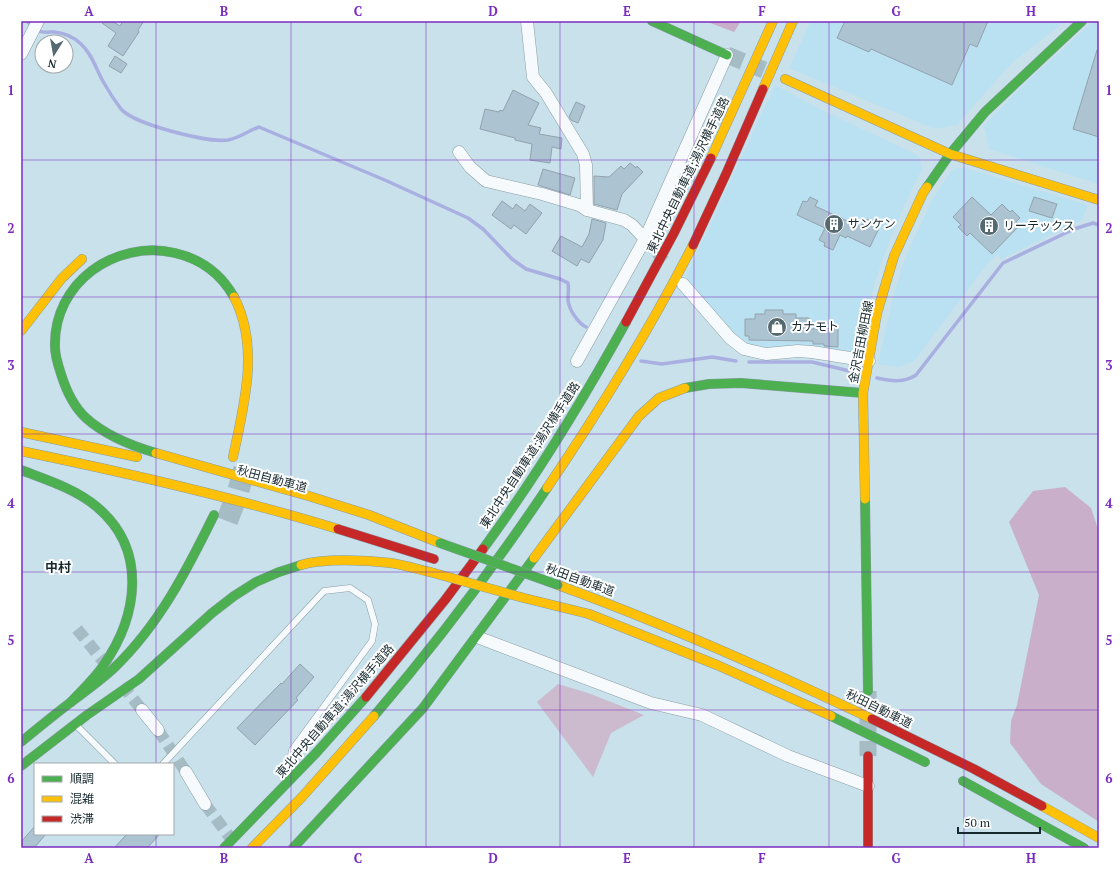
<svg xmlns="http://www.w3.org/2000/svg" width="1120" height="869" viewBox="0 0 1120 869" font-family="'PT Serif','Noto Sans JP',serif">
<rect width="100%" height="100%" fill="#c8e1eb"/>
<g fill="#b9e1f2">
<polygon points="811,21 1065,21 1012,63 974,105 957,125 935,129 789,68"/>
<polygon points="1094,21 1099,21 1099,184 989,149 984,125 1028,81"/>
<polygon points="775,85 820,109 919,156 922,169 908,197 890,239 875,282 858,349 853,355 767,351 738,341 684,281"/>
<polygon points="956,168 965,168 1088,205 1082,220 1001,259 998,254 988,263 914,361 899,367 878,364 892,301 902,268 912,243 932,200 951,171"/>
</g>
<polygon fill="#ccbace" points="558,684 588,693 644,715 611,733 593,777 537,702"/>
<g fill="#c9afc9">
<polygon points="705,21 741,21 734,32"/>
<polygon points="1065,487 1091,508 1099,532 1099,822 1041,784 1010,743 1011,721 1017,705 1039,595 1009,522 1033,491"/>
</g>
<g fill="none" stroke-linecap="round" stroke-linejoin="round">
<g stroke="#a9b0e1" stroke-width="3.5">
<path d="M27,21C30,24 34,29 38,31C43,33 49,32 54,32C64,33 74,37 81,44C93,55 96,70 104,83C109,92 115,101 121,109C134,124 207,143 228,140C239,138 248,131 259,127L387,181L468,218L483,229L512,259L526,269L560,279L568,283C569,289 568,294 568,300C569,310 578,323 586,327"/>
<polyline points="641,361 662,364 712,357 736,361"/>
<polyline points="749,362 812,362 858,373"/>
<path d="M877,378C891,381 904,383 916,375L1003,263L1074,229L1093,223L1099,225"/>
</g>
</g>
<g fill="#acc3d1" stroke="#92a2ac">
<polygon points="103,21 112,21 120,26 123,21 144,21 138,30 139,32 123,56 108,46 116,33 102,23"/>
<polygon points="845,21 988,21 977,47 970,44 952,85 871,49 869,52 837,38"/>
<polygon points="1097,50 1099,50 1099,137 1073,129"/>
<polygon points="115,56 127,64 121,73 109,66"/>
<polygon points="513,90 539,103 528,125 541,128 539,134 562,138 561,149 552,147 550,163 530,160 532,144 515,140 515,138 480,129 485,109 499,112 500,110 503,111"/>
<polygon points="576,102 585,106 578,123 571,120 569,117"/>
<polygon points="630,163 636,168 637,166 643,172 622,194 617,210 594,204 594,176 609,177 621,166 624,169"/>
<polygon points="543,169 575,178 570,195 538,185"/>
<polygon points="810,197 818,201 815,206 860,227 862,224 864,225 867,219 880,226 870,247 847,236 846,238 840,235 833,250 824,246 825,243 819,240 825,228 797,215 803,201 807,202"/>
<polygon points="972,197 991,215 1002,204 1010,212 1012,210 1020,218 1016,222 1020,225 992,254 970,233 967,236 958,227 961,225 953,217"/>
<polygon points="1034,197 1057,204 1052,218 1029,211"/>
<polygon points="502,201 513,209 516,204 525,211 530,204 542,213 526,234 514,225 511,229 492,215"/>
<polygon points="592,219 606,223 603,240 589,263 581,259 577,266 552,251 561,236 582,247 589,234"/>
<polygon points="765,310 783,310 783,314 796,314 796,318 809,318 808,329 838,328 838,347 824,346 824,344 813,344 813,341 749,340 749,336 745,336 745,319 755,319 755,314 765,314"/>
<polygon points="300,664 314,677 296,698 298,700 255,745 237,728 281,683 282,684"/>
<polygon points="35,826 35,834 46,834 34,848 21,848 21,842"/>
<polygon points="127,834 160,834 147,848 114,848"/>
</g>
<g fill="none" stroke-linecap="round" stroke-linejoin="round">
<g stroke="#a5bcc5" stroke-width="12" stroke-dasharray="12 6" stroke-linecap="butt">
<polyline points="645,239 664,261"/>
<polyline points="77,629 108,667"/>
<polyline points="122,685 142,710"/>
<polyline points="158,730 186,772"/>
<polyline points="205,804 235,844"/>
</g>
<g stroke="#a5bcc5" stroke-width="17" stroke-dasharray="17 8" stroke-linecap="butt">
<polyline points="727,55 764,70"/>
<polyline points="868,691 868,756"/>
</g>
<polyline stroke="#a5bcc5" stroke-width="22" stroke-dasharray="22 11" stroke-linecap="butt" points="227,521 238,492 247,460"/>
<g stroke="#899da4" stroke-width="7">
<g id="lane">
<polyline points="78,727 115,764"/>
<polyline points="163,764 324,591 350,588 368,600 375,624 372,641 292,750 288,773"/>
</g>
</g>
<g stroke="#899da4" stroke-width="13">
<g id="street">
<polyline points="527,21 533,77 546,93 583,154 586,165 587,210"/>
<polyline points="21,54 38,21"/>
<polyline points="459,152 470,167 486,181 542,194 579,205 587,210 624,220 632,225 645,239"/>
<polyline points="683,284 730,338 744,349 766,354 798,351 812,352 869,361"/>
<polyline points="577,361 645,239 727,55"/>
<polyline points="477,637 651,703 702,715 788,756 868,786"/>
<polyline points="142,710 158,730"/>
<polyline points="186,772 205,804"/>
</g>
</g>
<g stroke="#899da4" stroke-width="10">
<g id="fast">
<polyline points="652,21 727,55"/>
<polyline points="927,187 950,154 985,112 1082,21"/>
<polyline points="685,388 709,384 741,383 863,393"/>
<path d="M156,453C132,446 106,436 86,418C73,406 66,390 61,374C58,365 55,356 55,347C53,283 115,239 175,253C201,259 221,274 234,297"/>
<path d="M21,470C47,480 76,489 97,507C148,550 138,616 103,666C94,679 82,690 71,702"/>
<polyline points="865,499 868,691"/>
<path d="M483,549C536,477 583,400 626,322"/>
<path d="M374,716C436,644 494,567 547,488"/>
<polyline points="831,716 925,762"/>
<path d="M21,742C38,728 54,715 71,702C86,691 101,680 114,668C159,625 187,570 214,515"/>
<polyline points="21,766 87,715 139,679 212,613 234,596 256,582 279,572 301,565"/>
<polyline points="963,781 1084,848"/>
<polyline points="224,848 317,752 366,697"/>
<polyline points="293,848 423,708 534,558"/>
</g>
</g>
<g stroke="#899da4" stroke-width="10">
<g id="slow">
<polyline points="785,79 950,154 1099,200"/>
<polyline points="763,89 793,21"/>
<polyline points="711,158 773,21"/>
<polyline points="21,331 62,278 82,259"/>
<polyline points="21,432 137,457"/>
<path d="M21,451C128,473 233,497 338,529"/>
<polyline points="156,453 312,497 369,515 440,543"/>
<path d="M233,457C244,405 260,347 234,297"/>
<path d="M547,488C600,410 650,329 693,245"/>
<polyline points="865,499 863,393 877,313 894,256 923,193 927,187"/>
<polyline points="534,558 639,416 659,398 685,388"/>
<path d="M301,565C323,558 367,560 391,563C404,565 417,569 430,572"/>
<path d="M558,585C665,624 769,670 872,719"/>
<polyline points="589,614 717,665 831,716"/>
<polyline points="1042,806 1099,838"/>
<polyline points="252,848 302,797 374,716"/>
</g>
</g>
<g stroke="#899da4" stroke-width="10">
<g id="jam">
<polyline points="693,245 726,174 763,89"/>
<polyline points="626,322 674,233 711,158"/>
<polyline points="338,529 434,559"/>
<polyline points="366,697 445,600 483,549"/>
<polyline points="872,719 974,769 1042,806"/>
<polyline points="868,756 868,848"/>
</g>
</g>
<use href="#lane" stroke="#f7fafc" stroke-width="6"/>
<use href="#street" stroke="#f7fafc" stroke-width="12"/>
<use href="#fast" stroke="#4caf50" stroke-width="9"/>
<use href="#slow" stroke="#ffc107" stroke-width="9"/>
<use href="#jam" stroke="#c62828" stroke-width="9"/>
<g stroke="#899da4" stroke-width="10" stroke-linecap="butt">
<polyline id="fast-bridge" points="440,543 558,585"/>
</g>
<g stroke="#899da4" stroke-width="10" stroke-linecap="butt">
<polyline id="slow-bridge" points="430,572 524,598 589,614"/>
</g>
<use href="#fast-bridge" stroke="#4caf50" stroke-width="9"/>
<use href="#slow-bridge" stroke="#ffc107" stroke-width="9"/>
</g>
<path fill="none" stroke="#7b2cbf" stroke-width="1" stroke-opacity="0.55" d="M156,21V764M291,21V848M426,21V848M560,21V848M694,21V848M829,21V848M964,21V848M21,160H1099M21,297H1099M21,434H1099M21,572H1099M21,710H1099M156,834V848"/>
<defs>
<g id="building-disc" transform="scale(1)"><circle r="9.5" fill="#556971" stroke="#fff"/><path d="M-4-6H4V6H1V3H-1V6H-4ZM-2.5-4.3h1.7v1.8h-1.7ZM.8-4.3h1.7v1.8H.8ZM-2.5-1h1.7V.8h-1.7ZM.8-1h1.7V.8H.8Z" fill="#fff"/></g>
<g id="shop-disc" transform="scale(1)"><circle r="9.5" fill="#556971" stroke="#fff"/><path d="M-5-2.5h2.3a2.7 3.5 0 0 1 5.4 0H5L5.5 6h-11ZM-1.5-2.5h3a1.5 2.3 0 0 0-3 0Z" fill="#fff"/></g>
</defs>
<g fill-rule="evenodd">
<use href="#building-disc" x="834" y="224"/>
<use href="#building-disc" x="989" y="226"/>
<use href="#shop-disc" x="777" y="327"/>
</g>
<g text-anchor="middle" stroke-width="4" stroke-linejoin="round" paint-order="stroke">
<g font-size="12" fill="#17292f" stroke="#fff">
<text transform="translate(688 175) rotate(-64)" y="4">東北中央自動車道;湯沢横手道路</text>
<text transform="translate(861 342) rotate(-79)" y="4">金沢吉田柳田線</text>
<text transform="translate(530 455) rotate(-57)" y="4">東北中央自動車道;湯沢横手道路</text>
<text transform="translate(272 479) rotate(15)" y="4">秋田自動車道</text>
<text transform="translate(580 580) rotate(20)" y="4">秋田自動車道</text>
<text transform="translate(879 709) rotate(26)" y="4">秋田自動車道</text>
<text transform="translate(335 711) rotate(-49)" y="4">東北中央自動車道;湯沢横手道路</text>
</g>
<g font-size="12" fill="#17292f" stroke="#fff" text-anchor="start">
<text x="848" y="228">サンケン</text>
<text x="1003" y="230">リーテックス</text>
<text x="791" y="331">カナモト</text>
</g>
<g font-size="13" font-weight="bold" fill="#17292f" stroke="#fff">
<text x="58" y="572">中村</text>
</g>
</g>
<rect width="1120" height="869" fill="none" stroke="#ffffff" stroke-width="44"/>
<rect x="34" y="763" width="140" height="72" fill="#ffffff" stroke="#a2a9ac"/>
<rect x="42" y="776" width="20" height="6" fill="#4caf50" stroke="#a2a9ac"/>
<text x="70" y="783" font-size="12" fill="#17292f">順調</text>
<rect x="42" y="796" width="20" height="6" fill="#ffc107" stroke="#a2a9ac"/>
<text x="70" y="803" font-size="12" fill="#17292f">混雑</text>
<rect x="42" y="816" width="20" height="6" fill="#c62828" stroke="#a2a9ac"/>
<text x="70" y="823" font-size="12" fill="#17292f">渋滞</text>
<g transform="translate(54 54) rotate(191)"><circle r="19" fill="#ffffff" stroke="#a2a9ac"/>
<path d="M0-3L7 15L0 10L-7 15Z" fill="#556971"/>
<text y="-6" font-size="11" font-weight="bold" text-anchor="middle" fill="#17292f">N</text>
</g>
<path d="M958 827v6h82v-6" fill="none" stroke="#17292f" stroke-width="2"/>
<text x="964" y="827" font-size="12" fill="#17292f" stroke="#ffffff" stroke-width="3" paint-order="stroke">50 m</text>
<rect x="22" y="22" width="1076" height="825" fill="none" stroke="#7b2cbf" stroke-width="1.5"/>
<g font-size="13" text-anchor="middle" font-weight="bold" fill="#7b2cbf">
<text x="89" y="16">A</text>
<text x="224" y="16">B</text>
<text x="358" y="16">C</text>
<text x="493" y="16">D</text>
<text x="627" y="16">E</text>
<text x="762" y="16">F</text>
<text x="896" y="16">G</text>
<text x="1031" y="16">H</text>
<text x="11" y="95">1</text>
<text x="1109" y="95">1</text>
<text x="11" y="233">2</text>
<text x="1109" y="233">2</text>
<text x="11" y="370">3</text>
<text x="1109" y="370">3</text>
<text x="11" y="508">4</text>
<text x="1109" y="508">4</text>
<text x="11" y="645">5</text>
<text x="1109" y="645">5</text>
<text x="11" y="783">6</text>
<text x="1109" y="783">6</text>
<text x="89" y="863">A</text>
<text x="224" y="863">B</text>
<text x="358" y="863">C</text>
<text x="493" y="863">D</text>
<text x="627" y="863">E</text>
<text x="762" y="863">F</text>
<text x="896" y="863">G</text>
<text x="1031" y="863">H</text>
</g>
</svg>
